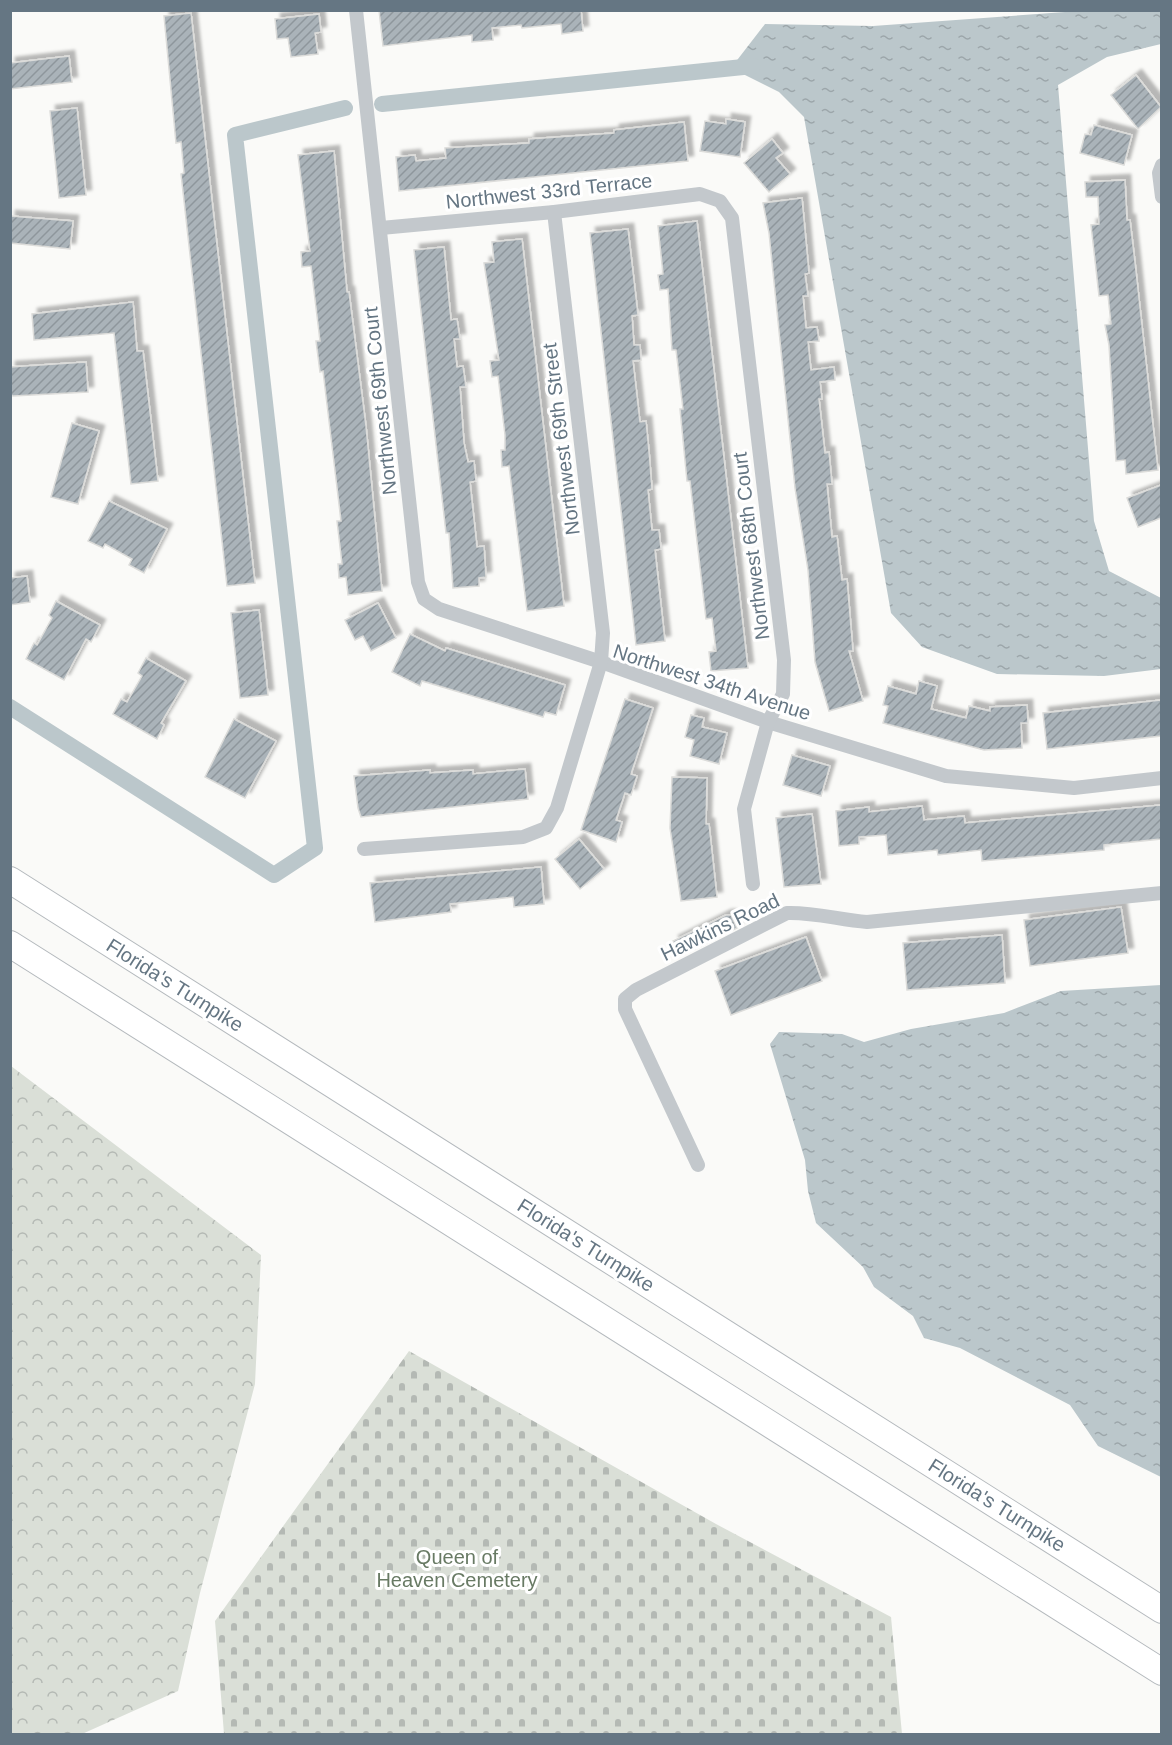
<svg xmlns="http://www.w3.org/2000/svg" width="1172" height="1745" viewBox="0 0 1172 1745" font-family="Arial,sans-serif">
<defs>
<pattern id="forest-crowns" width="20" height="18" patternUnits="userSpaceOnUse" patternTransform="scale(1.5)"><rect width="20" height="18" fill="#dadfd7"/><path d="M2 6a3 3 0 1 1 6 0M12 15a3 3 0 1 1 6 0" fill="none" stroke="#b4b9b4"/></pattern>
<pattern id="cemetery-stones" width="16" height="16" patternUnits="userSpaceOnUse" patternTransform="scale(1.5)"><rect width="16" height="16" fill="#dadfd7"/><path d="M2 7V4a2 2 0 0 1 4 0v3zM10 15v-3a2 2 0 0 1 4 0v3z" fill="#b4b9b4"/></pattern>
<pattern id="water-ripples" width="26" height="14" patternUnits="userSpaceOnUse" patternTransform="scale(1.5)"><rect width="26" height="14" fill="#bbc7cb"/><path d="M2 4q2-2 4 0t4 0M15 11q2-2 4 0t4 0" fill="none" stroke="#9ca6aa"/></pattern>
<pattern id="building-hatch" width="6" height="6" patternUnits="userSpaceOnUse" patternTransform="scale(1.5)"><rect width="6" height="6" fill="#aab3b9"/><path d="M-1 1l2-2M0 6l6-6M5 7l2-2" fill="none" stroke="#8e969c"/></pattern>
<filter id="shadow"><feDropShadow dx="5.5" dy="-5.5" stdDeviation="1.5" flood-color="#0004"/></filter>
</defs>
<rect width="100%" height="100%" fill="#fafaf8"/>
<polygon fill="url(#forest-crowns)" points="11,1066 261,1255 255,1384 200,1593 178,1691 82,1734 11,1734"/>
<polygon fill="url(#cemetery-stones)" points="409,1351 716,1524 891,1617 902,1734 224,1734 215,1621"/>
<g fill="url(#water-ripples)">
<polygon points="1079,11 1161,11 1161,44 1107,57 1058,85 1094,521 1109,571 1161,598 1161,669 1104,676 997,674 922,647 891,613 804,117 779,92 731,68 765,24 873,26"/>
<polygon points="1161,985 1162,985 1161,1477 1098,1446 1070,1405 960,1348 924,1338 913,1316 874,1287 863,1267 816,1223 808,1191 805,1160 770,1044 779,1032 842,1034 864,1042 911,1029 1004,1013 1061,991"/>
</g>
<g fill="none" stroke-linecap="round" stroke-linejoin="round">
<g stroke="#bbc7cb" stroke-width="16">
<polyline points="382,104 753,66"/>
<polyline points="10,707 274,875 315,848 235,135 345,108"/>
</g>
</g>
<g fill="url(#building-hatch)" stroke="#dcdcda" stroke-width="1.5" filter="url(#shadow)">
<polygon points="379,10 581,10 583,31 562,34 561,24 522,28 521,25 492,28 493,40 472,42 472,35 383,46"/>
<polygon points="191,13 255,583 227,586 181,174 184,173 181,142 176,143 164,16"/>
<polygon points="319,14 321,32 315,33 318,54 291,57 288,38 277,39 275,19"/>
<polygon points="69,56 72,82 10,89 10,63"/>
<polygon points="1136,75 1161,107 1138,129 1111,95"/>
<polygon points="77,108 86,195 59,198 50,111"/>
<polygon points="726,119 745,122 740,157 700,151 705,121 726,124"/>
<polygon points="684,122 688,161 399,191 396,157 415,155 416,161 446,158 445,148 529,143 529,139 614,133 614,130"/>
<polygon points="1094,125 1132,135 1124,165 1080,153 1085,134 1091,135"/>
<polygon points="772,139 783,153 776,158 790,174 769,192 744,163"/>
<polygon points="334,151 347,292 349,292 366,426 382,591 348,595 346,577 339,578 338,564 342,564 337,521 341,521 323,371 320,372 316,341 320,341 311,266 302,267 301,252 310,251 298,155"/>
<polygon points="1125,180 1127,220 1130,220 1135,262 1158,470 1126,474 1125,460 1116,461 1109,345 1105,325 1111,324 1108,295 1099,296 1091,225 1099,224 1098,197 1086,197 1085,182"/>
<polygon points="802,198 809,273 805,274 808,296 803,296 806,328 817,327 819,341 808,342 811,370 834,367 835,380 820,382 822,399 819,399 825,453 829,452 832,484 827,484 832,537 837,536 842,580 847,579 853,651 849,651 863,701 829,711 815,662 808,570 795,488 769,233 763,203"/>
<polygon points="10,216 73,221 70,249 10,243"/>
<polygon points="697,221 748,668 711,671 709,652 716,651 712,618 706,619 690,481 687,481 680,409 683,409 676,350 672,350 668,289 660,290 658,275 663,274 658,226"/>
<polygon points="628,229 638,315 632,316 634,345 640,345 641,360 633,361 640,422 646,421 649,451 652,489 648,490 652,530 659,530 661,549 655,550 665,641 636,645 590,233"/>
<polygon points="522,239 564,606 527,611 509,466 502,467 501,450 505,450 505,435 498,376 492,377 490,361 499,360 484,263 494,262 492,242"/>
<polygon points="444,247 451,320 457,319 460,339 454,339 457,367 463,366 466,387 460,387 464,443 468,462 474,461 476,481 470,482 477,547 484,546 486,577 479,578 479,586 453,588 449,533 446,533 414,250"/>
<polygon points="133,302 137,351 143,351 158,481 131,484 114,333 34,340 32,314"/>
<polygon points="86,362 88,392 13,396 10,394 10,367"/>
<polygon points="72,423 99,431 78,504 51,497"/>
<polygon points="1161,485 1161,518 1138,527 1127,498"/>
<polygon points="109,501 167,529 144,573 129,565 132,559 105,544 103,548 88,541"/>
<polygon points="27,576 30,602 10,605 10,578"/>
<polygon points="56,601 100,625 91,642 86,639 64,680 26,659 34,643 37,645 52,618 49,615"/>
<polygon points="378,603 396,638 371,651 363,636 355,640 345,620"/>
<polygon points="259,610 268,695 240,698 231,613"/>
<polygon points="410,634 445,651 446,648 565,685 556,715 545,712 543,717 422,681 420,686 392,672"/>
<polygon points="146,658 186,681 161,723 164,725 157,739 113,714 121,699 127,702 142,676 138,673"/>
<polygon points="919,681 937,686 931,709 966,718 969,706 990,711 990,707 1027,705 1028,723 1021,723 1022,748 984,750 883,723 888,706 883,705 888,686 916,694"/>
<polygon points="625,699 653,708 631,774 637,776 631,795 625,793 616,820 622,822 616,842 581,830"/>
<polygon points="1161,700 1161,736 1047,749 1043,713"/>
<polygon points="691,715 704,718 702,727 727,733 719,764 690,756 694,740 685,737"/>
<polygon points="234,719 276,741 245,798 205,777"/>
<polygon points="792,755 830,766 821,796 783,785"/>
<polygon points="525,769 528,799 361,817 358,808 354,776 430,770 430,773 473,770 473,774"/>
<polygon points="672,777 707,778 706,824 709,824 717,897 681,901 670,828"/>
<polygon points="1161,805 1161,839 1104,845 1104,850 982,861 981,850 938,855 937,850 888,855 886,835 859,837 859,844 839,846 836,811 869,807 869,812 922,806 924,820 964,816 965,823"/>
<polygon points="812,814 821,884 784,887 776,818"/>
<polygon points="579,839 604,869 580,889 555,859"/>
<polygon points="541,867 544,904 514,907 513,897 450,904 451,912 375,922 370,883"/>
<polygon points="1121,907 1128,953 1030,966 1024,920"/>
<polygon points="726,915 731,915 737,928 680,956 673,941"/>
<polygon points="1002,935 1005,983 907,990 903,943"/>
<polygon points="806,937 822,981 731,1015 715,971"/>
</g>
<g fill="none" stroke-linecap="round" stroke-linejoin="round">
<g stroke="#b4b9bd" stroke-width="28">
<g id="highway">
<polyline points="10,880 1162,1610"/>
<polyline points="10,944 1162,1672"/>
</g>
</g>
<g stroke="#c3c8cc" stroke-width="14">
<polyline points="356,10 418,582 424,599 439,609 601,662 768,722 946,776 1074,788 1162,778"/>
<polyline points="1162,165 1159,173 1162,197"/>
<polyline points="381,228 554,212 700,194 720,201 732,218 784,660 783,694 768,722 744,809 753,884"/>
<polyline points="364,849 523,837 546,828 557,808 601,662 603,633 554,212"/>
<path d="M698,1165L625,1009V999L636,990L787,913C814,912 840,920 867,922L1162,893"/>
</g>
<use href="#highway" stroke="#fff" stroke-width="26"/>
</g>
<g text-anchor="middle" stroke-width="6" stroke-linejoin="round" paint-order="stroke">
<g font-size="20" fill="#657683" stroke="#fff">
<text transform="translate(549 191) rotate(-6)" y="7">Northwest 33rd Terrace</text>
<text transform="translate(380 401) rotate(-96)" y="7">Northwest 69th Court</text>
<text transform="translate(561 439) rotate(-97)" y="7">Northwest 69th Street</text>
<text transform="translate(751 546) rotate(-97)" y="7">Northwest 68th Court</text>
<text transform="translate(712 682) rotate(18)" y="7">Northwest 34th Avenue</text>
<text transform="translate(720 927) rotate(-26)" y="7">Hawkins Road</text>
<text transform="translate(175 985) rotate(32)" y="7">Florida's Turnpike</text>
<text transform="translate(586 1245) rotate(32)" y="7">Florida's Turnpike</text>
<text transform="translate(997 1505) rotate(32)" y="7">Florida's Turnpike</text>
</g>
<g font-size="20" fill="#687a64" stroke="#fff">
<text x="457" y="1564">Queen of<tspan x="457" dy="23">Heaven Cemetery</tspan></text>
</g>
</g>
<rect width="1172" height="1745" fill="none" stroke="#657683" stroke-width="24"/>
</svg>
